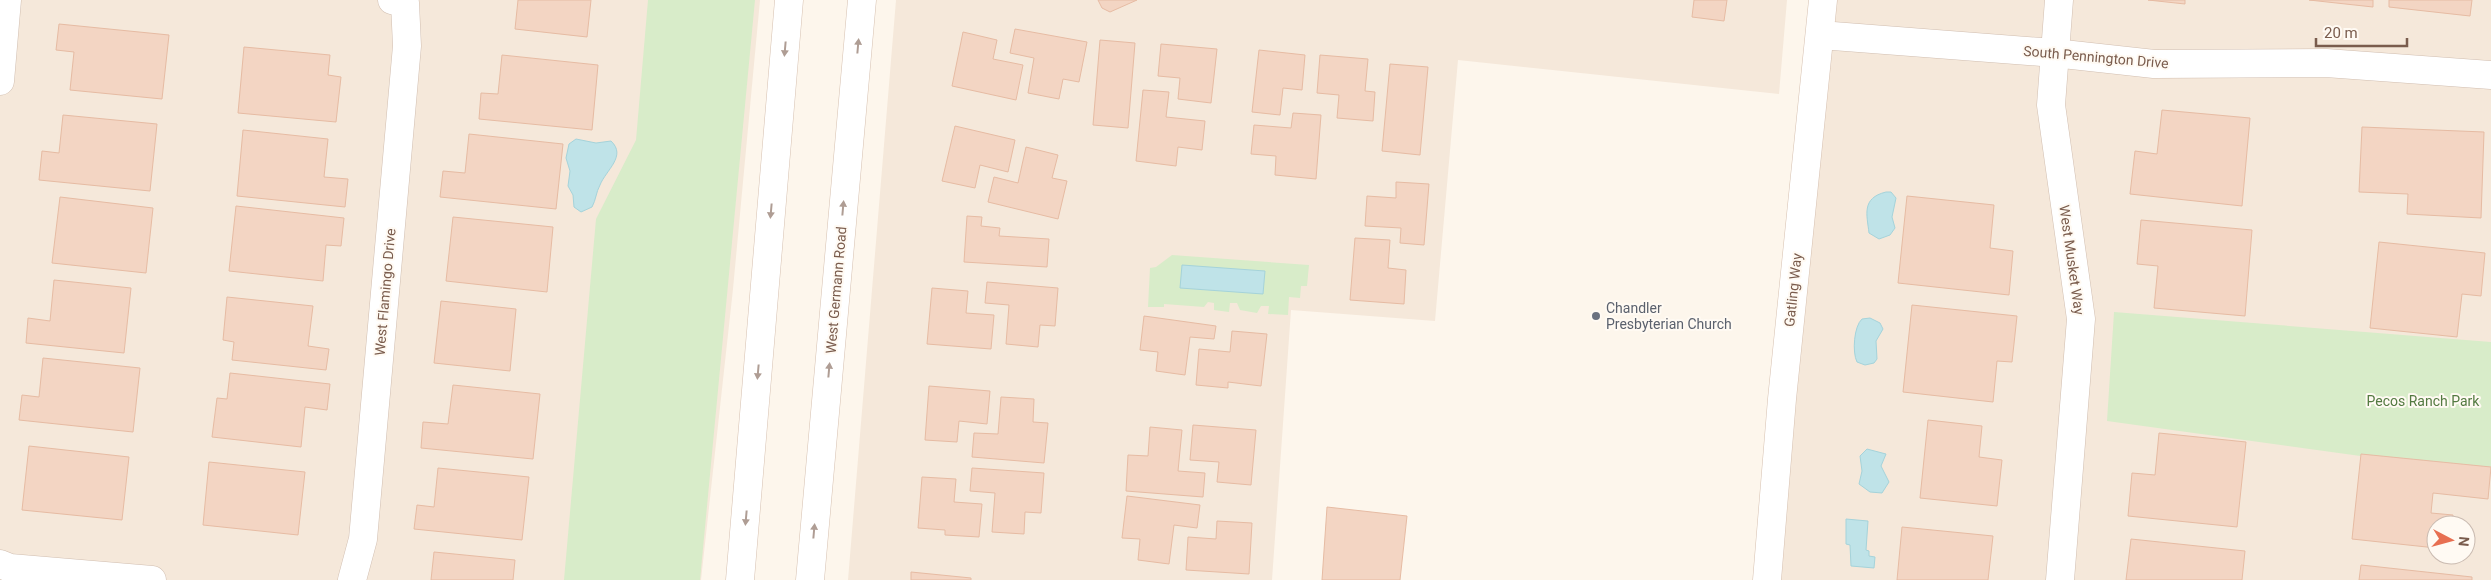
<svg xmlns="http://www.w3.org/2000/svg" width="2491" height="580" viewBox="0 0 2491 580" font-family="Roboto,sans-serif">
<rect width="100%" height="100%" fill="#fdf6ec"/>
<g fill="#f5e8da" fill-rule="evenodd">
<polygon points="0,0 760,0 733,289 701,580 0,580"/>
<polygon points="896,0 1787,0 1779,94 1458,60 1435,321 1291,310 1272,580 848,580"/>
<path d="M1823,0H2491V580H1773ZM2436,525H2466V555H2436Z"/>
</g>
<g fill="#d8ecc9">
<polygon points="648,0 755,0 700,580 564,580 596,219 636,140"/>
<polygon points="1172,255 1309,265 1307,286 1301,286 1300,298 1289,297 1288,315 1268,314 1269,306 1261,306 1257,313 1240,310 1237,303 1230,303 1229,312 1214,310 1214,303 1208,302 1204,307 1164,304 1164,307 1148,307 1150,268 1156,267"/>
<polygon points="2114,312 2491,342 2491,474 2107,421"/>
</g>
<g fill="#bfe3e8" stroke="#a5d3da">
<path d="M576,139L596,143L611,141C627,156 606,170 600,185C596,192 596,200 592,207L581,212L574,207L573,195L568,186L570,171L566,158L569,144Z"/>
<path d="M1886,192H1891L1896,198L1892,217L1895,228L1890,235L1879,239L1869,233C1867,215 1861,198 1886,192Z"/>
<polygon points="1182,265 1265,271 1263,294 1180,288"/>
<path d="M1870,318L1880,323L1883,329L1876,341L1877,359L1874,363L1865,365L1857,362C1852,352 1854,326 1862,319Z"/>
<polygon points="1867,449 1886,454 1881,466 1889,482 1882,493 1870,492 1859,484 1862,471 1860,456"/>
<polygon points="1846,519 1868,521 1866,550 1869,551 1869,556 1875,557 1874,568 1851,566 1850,545 1846,544"/>
</g>
<g fill="#f3d5c3" stroke="#e6bba3">
<polygon points="518,0 591,0 587,37 515,29"/>
<polygon points="1098,0 1137,0 1110,12 1102,8"/>
<polygon points="1694,0 1727,0 1724,21 1692,17"/>
<polygon points="2148,0 2185,0 2185,4"/>
<polygon points="2309,0 2373,0 2373,7"/>
<polygon points="2389,0 2472,0 2470,16 2389,7"/>
<polygon points="59,24 169,35 162,99 70,90 74,52 56,50"/>
<polygon points="1015,29 1087,42 1079,82 1063,79 1059,99 1028,93 1034,58 1010,53"/>
<polygon points="963,32 997,40 993,59 1023,65 1016,100 952,86"/>
<polygon points="1100,40 1135,43 1128,128 1093,125"/>
<polygon points="1161,44 1217,49 1211,103 1178,99 1180,78 1158,76"/>
<polygon points="244,47 330,55 328,75 341,77 336,122 238,113"/>
<polygon points="1259,50 1305,55 1302,90 1283,88 1280,115 1252,112"/>
<polygon points="502,55 598,65 592,130 479,119 481,93 498,94"/>
<polygon points="1320,55 1368,59 1365,91 1375,92 1373,121 1337,118 1339,95 1317,93"/>
<polygon points="1390,64 1428,67 1420,155 1382,151"/>
<polygon points="1143,90 1169,92 1166,117 1205,121 1202,150 1178,147 1176,166 1136,161"/>
<polygon points="2162,110 2250,118 2242,206 2130,194 2135,151 2157,154"/>
<polygon points="1293,113 1321,115 1316,179 1275,175 1276,156 1251,154 1254,125 1291,128"/>
<polygon points="63,115 157,124 150,191 39,180 42,151 59,153"/>
<polygon points="955,126 1015,140 1008,172 980,165 975,188 942,181"/>
<polygon points="2362,127 2484,132 2481,218 2407,214 2408,194 2359,192"/>
<polygon points="243,130 328,139 324,177 348,179 345,207 237,196"/>
<polygon points="469,134 563,144 556,209 440,197 443,171 465,173"/>
<polygon points="1026,147 1058,155 1052,178 1067,181 1058,219 988,202 994,177 1018,183"/>
<polygon points="1396,182 1429,184 1424,245 1400,243 1401,228 1365,226 1367,196 1396,198"/>
<polygon points="1907,196 1994,205 1990,248 2013,251 2009,295 1898,283"/>
<polygon points="60,197 153,208 146,273 52,263"/>
<polygon points="236,206 344,218 341,246 326,245 323,281 229,271"/>
<polygon points="967,216 982,217 981,226 1000,228 999,236 1049,239 1047,267 964,262"/>
<polygon points="453,217 553,227 547,292 446,281"/>
<polygon points="2141,220 2252,230 2245,316 2154,308 2158,266 2137,264"/>
<polygon points="1355,238 1390,240 1388,268 1406,270 1404,304 1350,300"/>
<polygon points="2379,242 2485,253 2481,296 2462,294 2457,337 2370,328"/>
<polygon points="54,280 131,288 124,353 26,343 28,318 50,321"/>
<polygon points="987,282 1058,288 1055,326 1040,325 1038,347 1006,344 1009,305 985,303"/>
<polygon points="932,288 968,291 966,313 994,315 991,349 927,344"/>
<polygon points="227,297 313,306 308,346 329,349 326,370 232,360 234,342 223,340"/>
<polygon points="441,301 516,309 510,371 434,363"/>
<polygon points="1912,305 2017,316 2012,362 1997,361 1993,402 1903,392"/>
<polygon points="1144,316 1216,326 1214,339 1190,337 1185,375 1156,371 1158,352 1140,350"/>
<polygon points="1232,331 1267,334 1261,386 1228,382 1228,388 1196,385 1199,349 1230,352"/>
<polygon points="43,358 140,368 133,432 19,420 22,395 39,397"/>
<polygon points="230,373 330,384 327,410 305,407 301,447 212,437 217,398 227,399"/>
<polygon points="453,385 540,394 533,459 421,448 423,422 448,424"/>
<polygon points="929,386 990,391 987,424 959,421 957,442 925,440"/>
<polygon points="1001,397 1034,399 1033,422 1048,423 1044,463 972,457 974,433 998,434"/>
<polygon points="1928,420 1982,426 1979,457 2002,460 1997,506 1920,498"/>
<polygon points="1193,425 1256,430 1251,485 1217,482 1219,462 1190,460"/>
<polygon points="1150,427 1182,430 1178,471 1205,473 1203,497 1126,491 1128,455 1148,456"/>
<polygon points="2159,433 2246,442 2237,527 2128,516 2132,473 2155,475"/>
<polygon points="29,446 129,457 122,520 22,510"/>
<polygon points="2361,454 2491,467 2488,499 2433,493 2431,513 2453,515 2452,525 2436,525 2436,548 2352,539"/>
<polygon points="209,462 305,472 298,535 203,525"/>
<polygon points="438,468 529,477 522,540 414,529 417,505 434,507"/>
<polygon points="972,468 1044,473 1041,513 1025,512 1024,534 992,532 995,493 970,491"/>
<polygon points="922,477 956,479 954,502 982,504 979,537 945,535 945,530 918,528"/>
<polygon points="1127,496 1200,505 1197,528 1174,525 1169,564 1138,560 1140,539 1122,538"/>
<polygon points="1327,507 1407,516 1400,580 1322,580"/>
<polygon points="1217,521 1252,523 1249,574 1186,570 1188,537 1216,539"/>
<polygon points="1902,527 1993,536 1988,580 1897,580"/>
<polygon points="2131,539 2245,551 2242,580 2126,580"/>
<polygon points="434,552 515,560 513,580 431,580"/>
<polygon points="2361,565 2472,577 2472,580 2359,580"/>
<polygon points="911,572 971,578 971,580 911,580"/>
</g>
<g fill="none" stroke-linecap="round" stroke-linejoin="round">
<g stroke="#d1beb0" stroke-width="29">
<g id="street">
<polyline points="2059,0 2051,105 2081,319 2060,580"/>
<polyline points="1820,35 2054,53 2154,64 2326,63 2491,75"/>
<polyline points="0,81 7,0"/>
<polyline points="0,564 10,568 152,580"/>
<polyline points="352,580 363,539 407,46 405,3 392,0"/>
</g>
</g>
<g stroke="#d6c0b0" stroke-width="29">
<g id="secondary">
<polyline points="740,580 789,0"/>
<polyline points="810,580 862,0"/>
<polyline points="1767,580 1782,399 1823,0"/>
</g>
</g>
<use href="#street" stroke="#fff" stroke-width="28"/>
<use href="#secondary" stroke="#fff" stroke-width="28"/>
</g>
<defs><path id="oneway-solid" d="M-6-.8H1V-3.2L6.5 0L1 3.2V.8H-6Z" transform="scale(1.25)"/></defs>
<g fill="#af9d94">
<use href="#oneway-solid" transform="translate(858 46) rotate(-85)"/>
<use href="#oneway-solid" transform="translate(785 49) rotate(95)"/>
<use href="#oneway-solid" transform="translate(843 208) rotate(-85)"/>
<use href="#oneway-solid" transform="translate(771 211) rotate(95)"/>
<use href="#oneway-solid" transform="translate(829 370) rotate(-85)"/>
<use href="#oneway-solid" transform="translate(758 372) rotate(95)"/>
<use href="#oneway-solid" transform="translate(746 518) rotate(95)"/>
<use href="#oneway-solid" transform="translate(814 531) rotate(-85)"/>
</g>
<circle fill="#6b7280" stroke="#fffaf3" stroke-width="2" cx="1596" cy="316" r="5"/>
<g text-anchor="middle" stroke-width="4" stroke-linejoin="round" paint-order="stroke">
<g font-size="14" fill="#7a5c4d" stroke="#fffaf3">
<text transform="translate(2096 57) rotate(5)" y="5">South Pennington Drive</text>
<text transform="translate(2072 260) rotate(82)" y="5">West Musket Way</text>
<text transform="translate(836 290) rotate(-85)" y="5">West Germann Road</text>
<text transform="translate(1793 290) rotate(-84)" y="5">Gatling Way</text>
<text transform="translate(385 292) rotate(-85)" y="5">West Flamingo Drive</text>
</g>
<g font-size="14" fill="#5b616d" stroke="#fffaf3" text-anchor="start">
<text x="1606" y="313">Chandler<tspan x="1606" dy="16">Presbyterian Church</tspan></text>
</g>
<g font-size="14" fill="#537a41" stroke="#fffaf3">
<text x="2423" y="406">Pecos Ranch Park</text>
</g>
</g>
<g transform="translate(2451 540) rotate(96)"><circle r="24" fill="#fffaf3" stroke="#cabbb1"/>
<path d="M0-4L9 19L0 12L-9 19Z" fill="#e76f51"/>
<text y="-8" font-size="14" font-weight="bold" text-anchor="middle" fill="#7a5c4d">N</text>
</g>
<path d="M2316 38v8h91v-8" fill="none" stroke="#7a5c4d" stroke-width="2.5"/>
<text x="2324" y="38" font-size="15" fill="#7a5c4d" stroke="#fffaf3" stroke-width="4" paint-order="stroke">20 m</text>
</svg>
